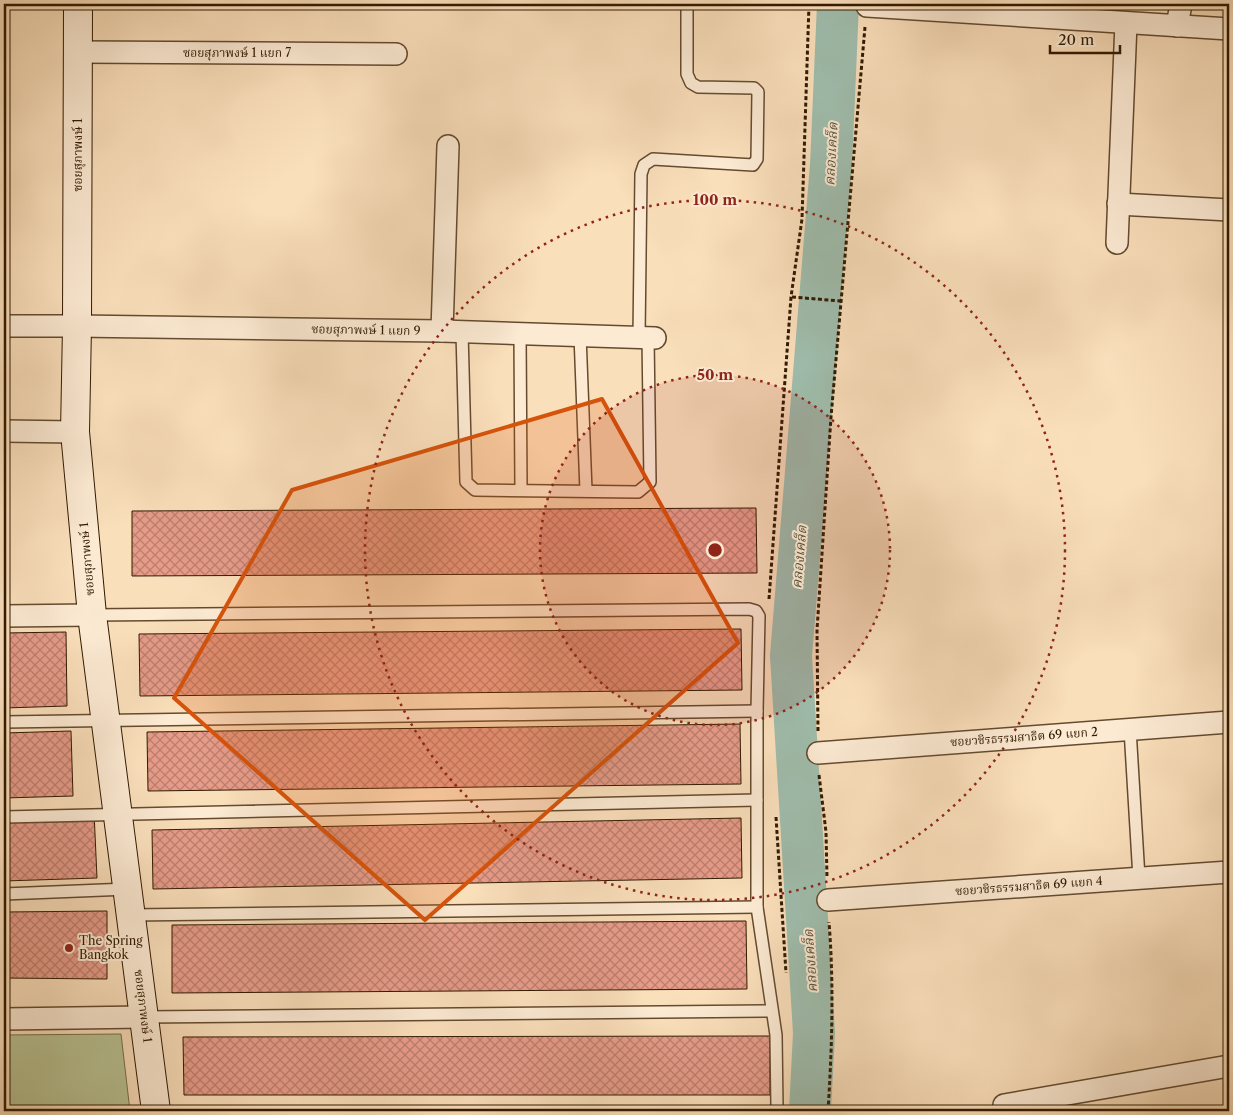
<svg xmlns="http://www.w3.org/2000/svg" width="1233" height="1115" viewBox="0 0 1233 1115" font-family="'Libre Caslon Text','Noto Serif Thai',serif">
<defs>
<pattern id="building-cross-hatch" width="8" height="8" patternUnits="userSpaceOnUse" patternTransform="scale(1.25)"><rect width="8" height="8" fill="#e79b89"/><path d="M0 0l8 8M0 8l8-8" fill="none" stroke="#bc7e6e"/></pattern>
</defs>
<rect width="100%" height="100%" fill="#fadfbb"/>
<filter id="stains"><feTurbulence type="fractalNoise" baseFrequency=".004" numOctaves="4"/><feColorMatrix values="0 0 0 0 .2 0 0 0 0 .09 0 0 0 0 .02 0 0 0 .5 -.17"/></filter>
<radialGradient id="worn" r=".72"><stop offset=".6" stop-color="#630" stop-opacity="0"/><stop offset="1" stop-color="#630" stop-opacity=".3"/></radialGradient>
<polygon fill="#b9c394" stroke="#766e4a" points="121,1034 130,1111 4,1111 4,1035"/>
<g fill="none" stroke-linecap="round" stroke-linejoin="round">
<polyline stroke="#9fbdad" stroke-width="42" points="810,1111 814,1033 791,656 831,165 838,4"/>
</g>
<g fill="url(#building-cross-hatch)" stroke="#321a00">
<polygon points="756,508 757,573 132,576 132,511"/>
<polygon points="741,629 742,690 140,696 139,634"/>
<polygon points="66,632 67,706 4,708 4,633"/>
<polygon points="740,724 741,784 148,791 147,732"/>
<polygon points="71,731 73,796 4,798 4,733"/>
<polygon points="94,812 97,878 4,881 4,815"/>
<polygon points="741,818 742,878 153,889 152,830"/>
<polygon points="107,911 107,979 4,978 4,912"/>
<polygon points="746,921 747,989 172,993 172,925"/>
<polygon points="770,1036 770,1095 184,1095 183,1037"/>
</g>
<g fill="none" stroke-linecap="round" stroke-linejoin="round">
<g stroke="#644b2f" stroke-width="14">
<g id="lane">
<polyline points="462,332 466,482 475,490 638,492 650,482 648,337"/>
<polyline points="520,334 521,490"/>
<polyline points="580,335 586,491"/>
<polyline points="639,337 641,174 644,165 653,159 753,165 757,159 758,92 754,88 698,87 691,83 687,74 687,4"/>
<polyline points="92,615 749,609 756,611 759,616 757,711 757,907 776,1035 777,1107 775,1111"/>
<polyline points="4,722 757,711"/>
<polyline points="1130,729 1139,878"/>
<polyline points="4,817 757,800"/>
<polyline points="4,894 128,889"/>
<polyline points="131,915 757,907"/>
<polyline points="144,1017 772,1011"/>
</g>
</g>
<g stroke="#644b2f" stroke-width="24">
<g id="street">
<polyline points="867,6 1229,29"/>
<polyline points="1177,26 1181,4"/>
<polyline points="78,52 396,54"/>
<polyline points="1118,204 1229,210"/>
<polyline points="1117,243 1126,23"/>
<polyline points="4,326 77,326 442,331 655,338"/>
<polyline points="442,331 448,146"/>
<polyline points="4,431 75,432"/>
<polyline points="4,616 92,615"/>
<polyline points="818,753 1229,722"/>
<polyline points="828,900 1229,872"/>
<polyline points="4,1019 144,1017"/>
<polyline points="1004,1105 1229,1066"/>
</g>
</g>
<g stroke="#321a00" stroke-width="30">
<polyline id="secondary" points="78,4 77,326 75,432 92,615 156,1111"/>
</g>
<g stroke="#321a00" stroke-width="3" stroke-dasharray="4 2.5" stroke-linecap="butt">
<polyline points="792,297 841,301"/>
<polyline points="769,599 791,297 802,219 809,4"/>
<polyline points="818,731 817,630 831,417 865,27"/>
<polyline points="819,775 826,832 827,878"/>
<polyline points="776,817 786,973"/>
<path d="M828,1111C832,1048 834,985 829,922"/>
</g>
<use href="#lane" stroke="#fcead3" stroke-width="11"/>
<use href="#street" stroke="#fcead3" stroke-width="21"/>
<use href="#secondary" stroke="#fcead3" stroke-width="28"/>
</g>
<path fill="#d6530b" fill-opacity="0.2" stroke="#d6530b" stroke-width="4" stroke-linejoin="round" d="M602,399L738,643L425,920L174,698L292,490Z"/>
<circle cx="715" cy="550" r="175" fill="#8f2418" fill-opacity=".12"/>
<g fill="none" stroke="#8f2418" stroke-width="2.5" stroke-dasharray="2.5 5">
<circle cx="715" cy="550" r="175"/>
<circle cx="715" cy="550" r="350"/>
</g>
<circle fill="#8f2418" stroke="#fcead3" stroke-width="2" cx="69" cy="948" r="5"/>
<g text-anchor="middle" stroke-width="4" stroke-linejoin="round" paint-order="stroke">
<g font-size="12" fill="#321a00" stroke="#fcead3">
<text x="237" y="57">ซอยสุภาพงษ์ 1 แยก 7</text>
<text transform="translate(78 155) rotate(-90)" y="4">ซอยสุภาพงษ์ 1</text>
<text transform="translate(366 330) rotate(1)" y="4">ซอยสุภาพงษ์ 1 แยก 9</text>
<text transform="translate(87 559) rotate(-95)" y="4">ซอยสุภาพงษ์ 1</text>
<text transform="translate(1024 737) rotate(-4)" y="4">ซอยวชิรธรรมสาธิต 69 แยก 2</text>
<text transform="translate(1029 886) rotate(-4)" y="4">ซอยวชิรธรรมสาธิต 69 แยก 4</text>
<text transform="translate(143 1006) rotate(83)" y="4">ซอยสุภาพงษ์ 1</text>
</g>
<g font-size="12" fill="#321a00" stroke="#fcead3" text-anchor="start">
<text x="79" y="945">The Spring<tspan x="79" dy="14">Bangkok</tspan></text>
</g>
<g font-size="14" font-style="italic" fill="#58533d" stroke="#fcead3">
<text transform="translate(831 154) rotate(-87)" y="5">คลองเคล็ด</text>
<text transform="translate(799 557) rotate(-85)" y="5">คลองเคล็ด</text>
<text transform="translate(810 961) rotate(-94)" y="5">คลองเคล็ด</text>
</g>
</g>
<circle cx="715" cy="550" r="8" fill="#8f2418" stroke="#fcead3" stroke-width="2.5"/>
<g font-size="15" text-anchor="middle" font-weight="bold" fill="#8f2418" stroke="#fcead3" stroke-width="4" stroke-linejoin="round" paint-order="stroke">
<text x="715" y="205">100 m</text>
<text x="715" y="380">50 m</text>
</g>
<rect width="1233" height="1115" fill="none" stroke="#fadfbb" stroke-width="20"/>
<rect x="5" y="5" width="1223" height="1105" fill="none" stroke="#321a00" stroke-width="2.5"/>
<rect x="10" y="10" width="1213" height="1095" fill="none" stroke="#321a00"/>
<path d="M1050 45v8h70v-8" fill="none" stroke="#321a00" stroke-width="2.5"/>
<text x="1058" y="45" font-size="15" fill="#321a00" stroke="#fcead3" stroke-width="4" paint-order="stroke">20 m</text>
<rect width="100%" height="100%" filter="url(#stains)"/>
<rect width="100%" height="100%" fill="url(#worn)"/>
</svg>
